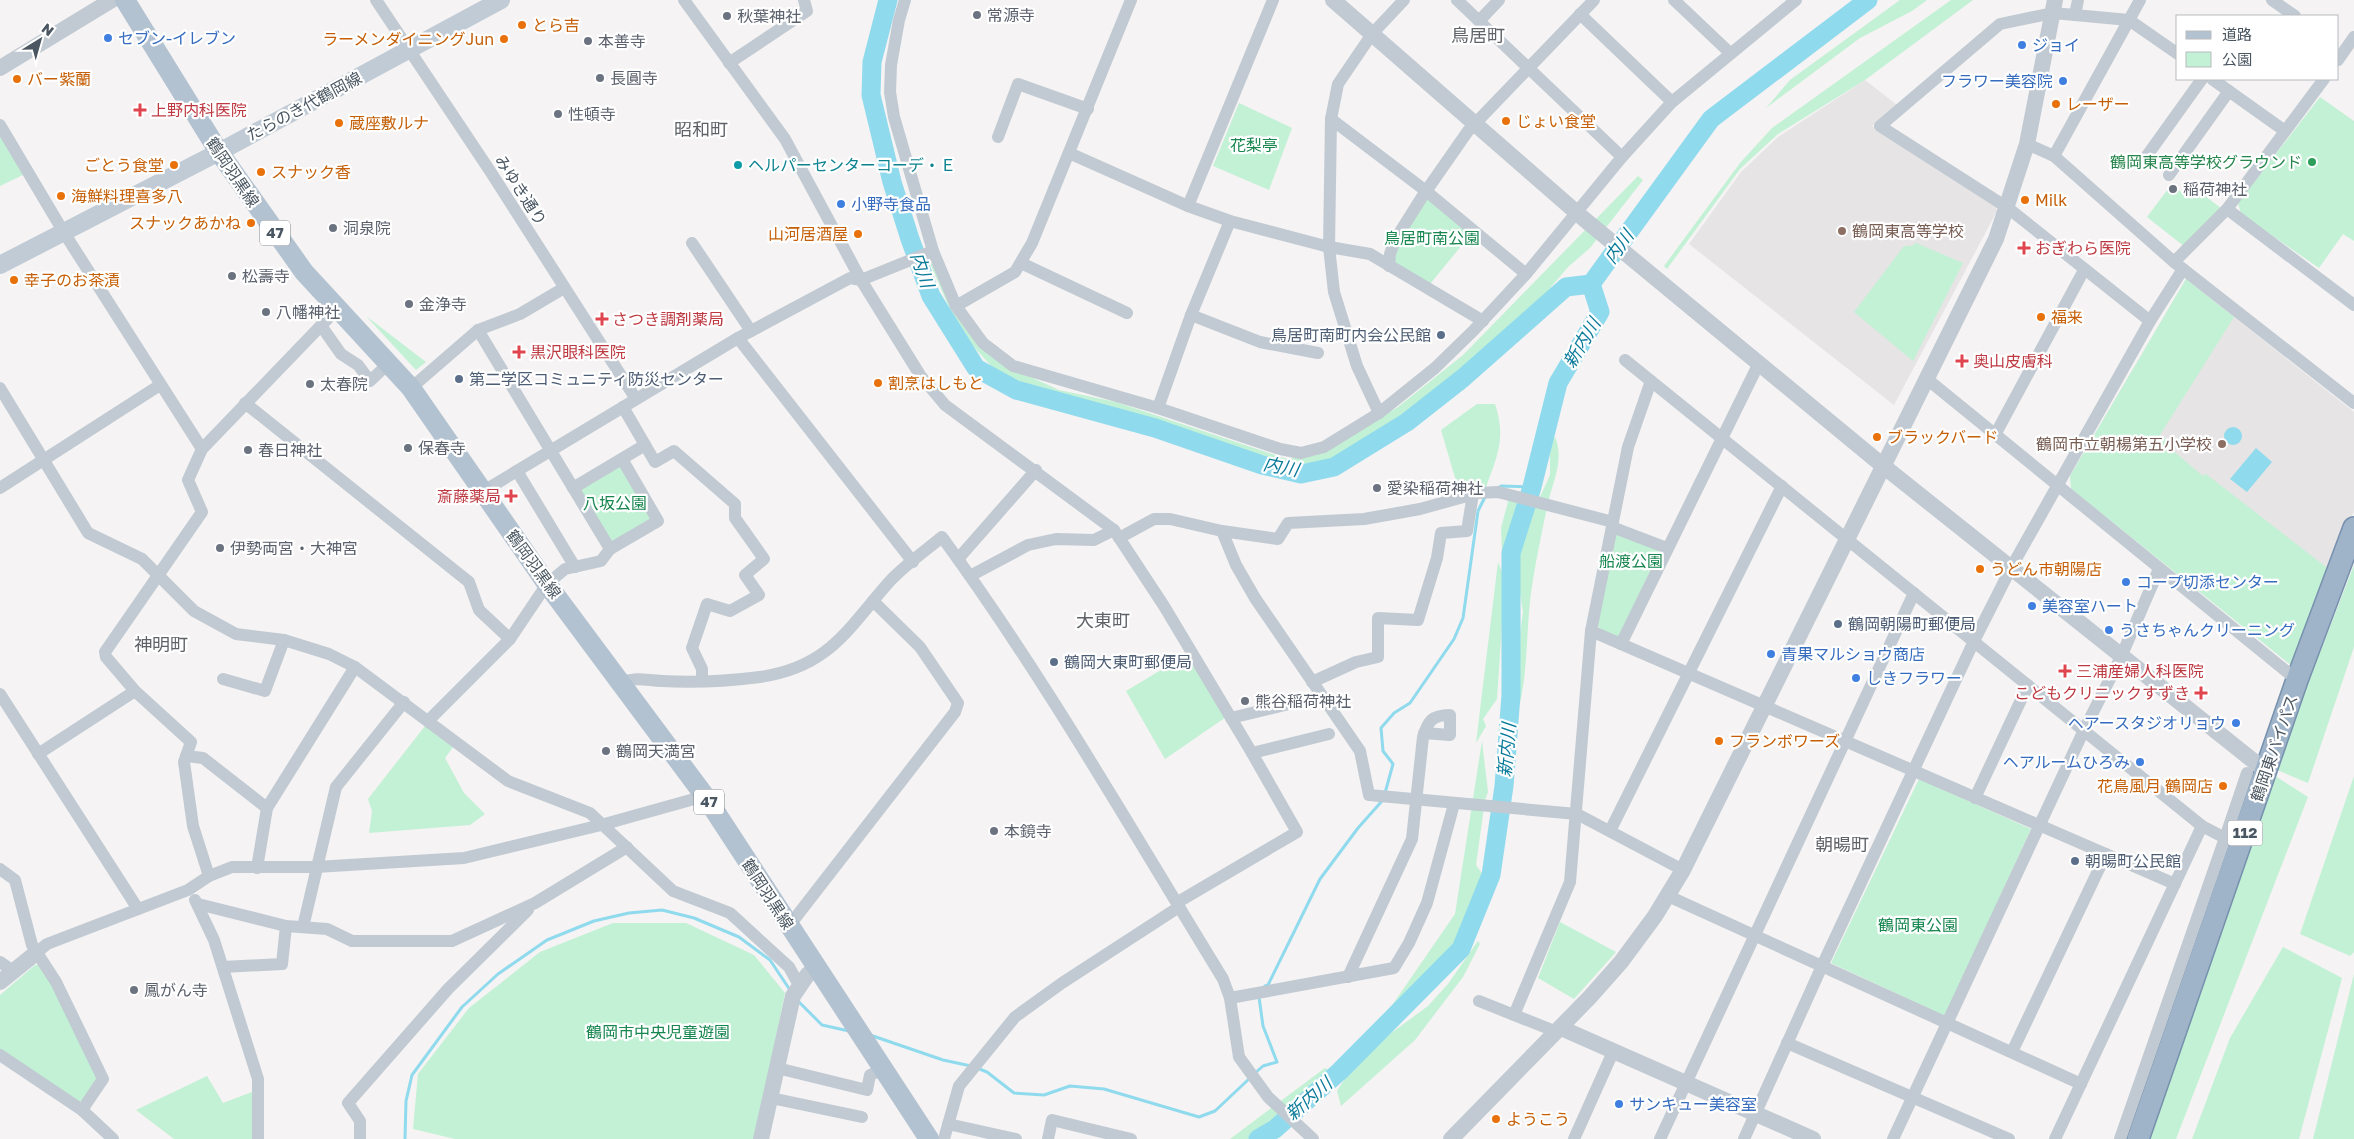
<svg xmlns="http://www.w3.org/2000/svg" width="2354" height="1139" viewBox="0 0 2354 1139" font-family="'Golos Text','Noto Sans JP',sans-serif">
<rect width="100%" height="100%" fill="#f5f3f3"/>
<g fill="#e6e4e5">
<polygon points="1865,80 1897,105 1872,126 1995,204 1997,211 1894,405 1689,244 1741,172 1778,137"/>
<polygon points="2186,279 2354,412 2354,511 2292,666 2070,476"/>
</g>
<g fill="#c3f1d5">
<polygon points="1900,0 1927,0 1912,11 1860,38 1766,108 1790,80"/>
<polygon points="1951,0 1973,0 1865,80 1778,134 1740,169 1667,269 1664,266 1740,163 1772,128"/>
<polygon points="2320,97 2354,121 2354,241 2343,234 2319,268 2241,214 2238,203"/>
<polygon points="1239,103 1292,128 1269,190 1213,166"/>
<polygon points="0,128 27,173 0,186"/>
<polygon points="1638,176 1643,180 1590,248 1568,267 1551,287 1551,291 1541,303 1528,308 1516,323 1448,381 1378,432 1336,458 1317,463 1293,464 1268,461 1164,424 1038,391 1002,378 973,346 955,321 929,261 934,259 960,320 1011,368 1059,390 1116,402 1287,459 1317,455 1398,407 1463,355"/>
<polygon points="2171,185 2184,194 2191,185 2222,209 2185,247 2147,217"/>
<polygon points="1427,195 1471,234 1430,284 1392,263 1394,251"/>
<polygon points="1916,243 1963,263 1913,361 1854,312 1904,246 1912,246"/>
<polygon points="2186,279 2234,317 2160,435 2168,440 2165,444 2203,476 2206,474 2330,570 2292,666 2071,489 2070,476"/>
<polygon points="366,316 426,362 416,370"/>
<path d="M1477,404H1495C1506,437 1498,455 1486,487L1459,491L1441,430Z"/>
<path d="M1555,437C1565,460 1552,483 1547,507C1540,542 1532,577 1529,612C1526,649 1527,682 1516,718L1518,693L1515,668L1523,612L1517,576L1518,545L1550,475V444Z"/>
<polygon points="620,463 654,520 611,544 577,488"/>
<polygon points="1509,498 1519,501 1511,542 1502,553 1501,528"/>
<polygon points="1615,531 1660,549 1621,635 1616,638 1601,631 1596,622"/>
<polygon points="1498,562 1505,579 1497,699 1483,719 1486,726 1476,743"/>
<polygon points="2354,565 2354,647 2308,783 2275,769"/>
<polygon points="1186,655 1226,717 1165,759 1126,691"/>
<polygon points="425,726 453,747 445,758 464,793 485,814 470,825 369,833 372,811 368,799"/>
<polygon points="1482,741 1488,792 1485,800 1476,865 1484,876 1460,945 1420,987 1384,1017 1455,914"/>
<polygon points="2272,774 2308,797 2176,1139 2146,1139"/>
<polygon points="2354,776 2354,952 2350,956 2300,934"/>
<polygon points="1919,779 2031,829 1945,1016 1831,963"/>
<polygon points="1560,922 1616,952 1574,999 1538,978"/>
<polygon points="613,923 686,923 754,955 785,993 755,1139 455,1139 413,1129 418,1074 469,1008 540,952"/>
<polygon points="1478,941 1480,944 1463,977 1415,1040 1341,1106 1337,1091 1349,1072 1390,1034 1428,1006 1448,984"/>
<polygon points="2283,947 2342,978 2299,1139 2192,1139 2230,1038"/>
<polygon points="35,965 40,965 54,983 97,1078 82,1101 76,1101 0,1050 0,995"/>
<polygon points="2354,974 2354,1139 2313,1139"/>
<polygon points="1325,1068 1331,1072 1264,1132 1252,1139 1230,1139"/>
<polygon points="207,1076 223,1103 252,1092 254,1139 174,1139 136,1110"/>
</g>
<g fill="#90daee">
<circle cx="2233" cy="436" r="9"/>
<polygon points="2256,448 2272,462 2247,492 2230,479"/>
</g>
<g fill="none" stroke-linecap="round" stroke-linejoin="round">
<g stroke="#90daee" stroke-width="3">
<polyline points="1498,488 1501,486 1532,487"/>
<polyline points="1385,793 1393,764 1383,751 1381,728 1394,713 1410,703 1454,639 1463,618 1478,511 1485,497"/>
<polyline points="1265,986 1268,985 1320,879 1358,828 1382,801"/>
<polyline points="798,1001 822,1025 849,1031"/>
<polyline points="870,1035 943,1060 971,1066"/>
<polyline points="977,1068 987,1072 1014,1093 1044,1095 1070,1086 1104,1089 1199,1117 1215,1111 1250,1078"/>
<polyline points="1254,1074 1263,1066 1277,1062 1263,1026 1259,997"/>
<polyline points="405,1139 406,1101 412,1075 462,1007 498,974 547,940 594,921 629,913 662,910 694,918 739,937 770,960 790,990"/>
</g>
<g stroke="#90daee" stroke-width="19">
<polyline points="888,0 872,62 871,95 892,182 910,239 931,296 976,368 1016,390 1155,428 1262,465 1301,474 1334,467 1407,422 1463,378 1566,287 1591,284 1711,119 1868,0"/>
<polyline points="1258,1139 1275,1129 1340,1071 1461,949 1491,875 1504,786 1511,695 1511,553 1532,487 1558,383 1600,312 1591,284"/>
</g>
<g stroke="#7690ad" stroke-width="24">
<polyline id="trunk" points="2138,1139 2297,680 2354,528"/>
</g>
<g stroke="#c1cad2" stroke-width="12">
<polyline points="376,0 490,171 636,399"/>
<polyline points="684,0 785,139 861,280 920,375 945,405 1114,530 1164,606 1252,753 1297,832 1178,902"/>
<polyline points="905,0 899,20 891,65 890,92 894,117 933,251 956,306 983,343 1013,366 1158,408 1280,449 1301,453 1324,447 1379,413 1435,368 1474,330 1526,274 1622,157 1672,102 1796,0"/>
<polyline points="1457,0 1479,21 1499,0"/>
<polyline points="1674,0 1730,53"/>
<polyline points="2272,0 2295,16"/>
<polyline points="1580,14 1672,102"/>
<polyline points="2075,15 2078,0"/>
<polyline points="1479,21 1622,157"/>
<polyline points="2338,60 2354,37"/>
<polyline points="729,63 807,11 804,0"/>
<polyline points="2212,79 2285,131"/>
<polyline points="1331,119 1426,191 1526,274"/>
<polyline points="0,125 63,231 202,449"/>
<polyline points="998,137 1018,84 1088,109"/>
<polyline points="2027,144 2054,156 2174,262 2354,403"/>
<polyline points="1069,153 1188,206 1230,221 1329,247 1370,254 1483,321"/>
<polyline points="2054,156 2140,0"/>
<polyline points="2146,157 2202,79"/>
<polyline points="2169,175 2229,91"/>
<polyline points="1188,206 1273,0"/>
<polyline points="2227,209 2354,305"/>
<polyline points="692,243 751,331"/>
<polyline points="2174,262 2227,209 2324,79"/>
<polyline points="1021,263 1127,313"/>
<polyline points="1389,266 1390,254 1395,240 1422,197 1468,131 1594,0"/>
<polyline points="956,306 1015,272 1032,243 1131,0"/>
<polyline points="1191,315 1260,342 1318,353"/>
<polyline points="2150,321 2008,208 1880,126 2000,24 2053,13 2129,20 2178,54"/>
<polyline points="322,327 341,354 358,365 370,381 388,364"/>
<polyline points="478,330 610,549"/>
<polyline points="738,338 913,562"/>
<polyline points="1625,360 2202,826 2225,838 2120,1139"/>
<polyline points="1927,379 2297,680"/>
<polyline points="0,388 88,533 142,559 194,611 236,634 284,640 329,654 355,667 508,781 590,813 673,891 730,913 789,967 799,985"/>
<polyline points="411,388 478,330 520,314 564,288"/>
<polyline points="245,403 469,582 479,610 510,639"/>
<polyline points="623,407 655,462 674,451 735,504 735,518 764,559 745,575 759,595 730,611 707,604 692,648 702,669 702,681"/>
<polyline points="1158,408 1191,315 1230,221"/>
<polyline points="1379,413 1357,366 1334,292 1329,247 1331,119 1338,84 1372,34 1404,0"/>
<polyline points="1995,435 2084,270"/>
<polyline points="517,471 575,567"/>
<polyline points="0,488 160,385"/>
<polyline points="573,488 645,445"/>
<polyline points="482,492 738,338 850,278 861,280 933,251"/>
<polyline points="1612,527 1667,548"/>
<polyline points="1222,531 1236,565 1255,598 1360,751 1369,795 1577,814 1683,870"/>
<polyline points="1119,538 1154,519 1170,519 1222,531 1278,539 1288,523 1364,519 1420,509 1478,493 1498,492 1613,522"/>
<polyline points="958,559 1036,470"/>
<polyline points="970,576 1028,545 1056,539 1094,540 1114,530"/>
<polyline points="1591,631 2175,884"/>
<polyline points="1621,644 1759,363"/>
<polyline points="223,679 265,691 284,640"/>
<path d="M621,682C638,677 644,680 662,681C694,683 728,681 760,677C830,667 848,628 890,581C905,565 925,551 942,537C1045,678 1132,831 1223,979L1230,998L1239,1057L1268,1097L1313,1139"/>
<polyline points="1312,682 1356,662 1378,657 1378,618 1418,620 1437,558 1441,533 1467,531 1473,494"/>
<polyline points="0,694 138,909"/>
<polyline points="1231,718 1322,696"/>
<polyline points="429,720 510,639 547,584 565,569 601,561 610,549 658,521 622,459"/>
<polyline points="1252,753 1329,734"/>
<polyline points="38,754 135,691"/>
<polyline points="186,756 203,758 267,808 355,667"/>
<polyline points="1975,798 2028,685"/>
<polyline points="1610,831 1782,486"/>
<polyline points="2225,838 2247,773"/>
<polyline points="257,868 267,808"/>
<polyline points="0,869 15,880 32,945 56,982 103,1079 82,1110"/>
<polyline points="209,876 193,826 184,762 191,742 135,691 106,657 105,652 202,512 188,480 202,449 336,310"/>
<polyline points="1668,896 2081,1084"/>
<polyline points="195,900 214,940 258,1079 258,1139"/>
<polyline points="198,904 286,926 327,929 352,941 452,941 535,903 627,847"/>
<polyline points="789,926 955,712 958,703 920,647 873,601"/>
<polyline points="303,927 336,787 404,702"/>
<polyline points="36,953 47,944 188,890 209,876 232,867 316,867 464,858 601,825 705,796"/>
<polyline points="0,962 13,971"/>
<polyline points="223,967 282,964 286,926"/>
<path d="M1348,977L1412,839L1423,737C1428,721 1432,715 1450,715V735L1424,733"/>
<polyline points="1230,998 1394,968 1409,943 1427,903 1454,804"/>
<polyline points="1479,1001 1557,1032"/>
<polyline points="1514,1015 1570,882 1591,631 1628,447 1651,381"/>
<polyline points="1787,1043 2009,1139"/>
<polyline points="2012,1052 2106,854"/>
<polyline points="0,1055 82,1110 113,1139"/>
<polyline points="777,1068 867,1090 870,1075 884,1069"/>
<polyline points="771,1098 862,1117"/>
<polyline points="948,1124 1016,1139"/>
<polyline points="360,1139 360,1121 348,1103 448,989 528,910"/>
<polyline points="944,1139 959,1086 1015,1017 1062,983 1179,907"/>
<polyline points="1048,1139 1052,1120 1131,1139"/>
<polyline points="1574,1139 1613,1052"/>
<polyline points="1660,1139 1914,593"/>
<polyline points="1744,1139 1822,966 1974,641 2011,568 2150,321 2183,269"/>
<polyline points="1893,1139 2084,730 2121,657 2159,569"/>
<polyline points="2055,1139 2202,826"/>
</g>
<g stroke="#c1cad2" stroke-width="16">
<polyline points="1333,0 1584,219 1882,465 2266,771"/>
<polyline points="0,68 112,0"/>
<polyline points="0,982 36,953"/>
<polyline points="1561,1028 1813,1139"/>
<polyline points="761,1139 793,996 808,974 819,970"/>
<polyline points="1451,1139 1590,997 1621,962 1655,916 1683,870 1996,239 2027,144 2055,0"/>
</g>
<polyline stroke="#c1cbd6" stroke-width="18" points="0,265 219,152 501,0"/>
<polyline stroke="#b3c2d1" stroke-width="20" points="125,0 219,152 304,272 411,388 547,584 707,799 929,1139"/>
<use href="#trunk" stroke="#9fb4c9" stroke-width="21"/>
</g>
<g fill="#6b7280" stroke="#fff" stroke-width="2">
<circle cx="977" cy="15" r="5"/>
<circle cx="727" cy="16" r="5"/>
<circle cx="588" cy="41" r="5"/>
<circle cx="600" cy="78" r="5"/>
<circle cx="558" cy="114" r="5"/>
<circle cx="2173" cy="189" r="5"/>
<circle cx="333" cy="228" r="5"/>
<circle cx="232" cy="276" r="5"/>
<circle cx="409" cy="304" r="5"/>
<circle cx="266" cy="312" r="5"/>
<circle cx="310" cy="384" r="5"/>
<circle cx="408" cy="448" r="5"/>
<circle cx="248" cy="450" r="5"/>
<circle cx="1377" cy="488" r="5"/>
<circle cx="220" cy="548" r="5"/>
<circle cx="1245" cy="701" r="5"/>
<circle cx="606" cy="751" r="5"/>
<circle cx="994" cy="831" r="5"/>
<circle cx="134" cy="990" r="5"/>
</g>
<g fill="#e8710a" stroke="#fff" stroke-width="2">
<circle cx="522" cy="25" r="5"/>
<circle cx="504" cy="39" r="5"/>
<circle cx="17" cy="79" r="5"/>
<circle cx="2056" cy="104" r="5"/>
<circle cx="1506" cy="121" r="5"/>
<circle cx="339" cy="123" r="5"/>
<circle cx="174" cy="165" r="5"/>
<circle cx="261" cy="172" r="5"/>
<circle cx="61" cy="196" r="5"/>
<circle cx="2025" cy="200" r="5"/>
<circle cx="251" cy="223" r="5"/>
<circle cx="858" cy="234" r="5"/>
<circle cx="14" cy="280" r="5"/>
<circle cx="2041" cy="317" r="5"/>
<circle cx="878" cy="383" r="5"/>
<circle cx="1877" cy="437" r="5"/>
<circle cx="1980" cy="569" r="5"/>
<circle cx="1719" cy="741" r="5"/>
<circle cx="2223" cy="786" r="5"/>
<circle cx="1496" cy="1119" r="5"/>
</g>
<g fill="#3f7fe0" stroke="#fff" stroke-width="2">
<circle cx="108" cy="38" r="5"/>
<circle cx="2022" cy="45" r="5"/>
<circle cx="2063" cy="81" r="5"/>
<circle cx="841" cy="204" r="5"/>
<circle cx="2126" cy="582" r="5"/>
<circle cx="2032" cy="606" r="5"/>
<circle cx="2109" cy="630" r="5"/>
<circle cx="1771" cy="654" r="5"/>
<circle cx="1856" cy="678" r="5"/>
<circle cx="2236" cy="723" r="5"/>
<circle cx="2140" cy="762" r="5"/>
<circle cx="1619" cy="1104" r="5"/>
</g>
<g fill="#e0444e" stroke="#fff" stroke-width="2">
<path d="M137.5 102.5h5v5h5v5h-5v5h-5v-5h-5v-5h5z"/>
<path d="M2021.5 240.5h5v5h5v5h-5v5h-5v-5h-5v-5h5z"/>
<path d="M599.5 311.5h5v5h5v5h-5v5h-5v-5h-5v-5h5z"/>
<path d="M516.5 344.5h5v5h5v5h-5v5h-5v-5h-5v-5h5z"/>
<path d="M1959.5 353.5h5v5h5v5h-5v5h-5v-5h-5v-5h5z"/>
<path d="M508.5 488.5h5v5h5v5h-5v5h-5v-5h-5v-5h5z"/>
<path d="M2062.5 663.5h5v5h5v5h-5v5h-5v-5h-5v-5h5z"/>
<path d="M2198.5 685.5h5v5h5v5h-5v5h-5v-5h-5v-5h5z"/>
</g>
<circle fill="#2e9e5b" stroke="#fff" stroke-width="2" cx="2312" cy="162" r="5"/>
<circle fill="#0f9aa8" stroke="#fff" stroke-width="2" cx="738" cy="165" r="5"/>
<g fill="#8d6e63" stroke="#fff" stroke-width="2">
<circle cx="1842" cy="231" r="5"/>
<circle cx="2222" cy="444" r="5"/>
</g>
<g fill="#5c6f8a" stroke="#fff" stroke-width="2">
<circle cx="1441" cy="335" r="5"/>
<circle cx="459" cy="379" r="5"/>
<circle cx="1838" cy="624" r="5"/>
<circle cx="1054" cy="662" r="5"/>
<circle cx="2075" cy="861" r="5"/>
</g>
<g text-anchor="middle" stroke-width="4.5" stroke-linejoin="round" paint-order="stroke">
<g fill="#fff" stroke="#808990" stroke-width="1">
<rect x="260" y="220.5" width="30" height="25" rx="4"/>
<rect x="694" y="789.5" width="30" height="25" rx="4"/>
<rect x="2227.5" y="820.5" width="35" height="25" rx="4"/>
</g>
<g font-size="15" font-weight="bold" fill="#4a5661">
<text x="275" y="238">47</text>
<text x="709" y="807">47</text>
<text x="2245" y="838">112</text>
</g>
<g font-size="16" fill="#5b616d" stroke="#fff" text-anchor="start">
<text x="987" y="21">常源寺</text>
<text x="737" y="22">秋葉神社</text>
<text x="598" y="47">本善寺</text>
<text x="610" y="84">長圓寺</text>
<text x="568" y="120">性頓寺</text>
<text x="2183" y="195">稲荷神社</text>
<text x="343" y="234">洞泉院</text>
<text x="242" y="282">松壽寺</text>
<text x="419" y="310">金浄寺</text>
<text x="276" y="318">八幡神社</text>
<text x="320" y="390">太春院</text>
<text x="418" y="454">保春寺</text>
<text x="258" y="456">春日神社</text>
<text x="1387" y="494">愛染稲荷神社</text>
<text x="230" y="554">伊勢両宮・大神宮</text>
<text x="1255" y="707">熊谷稲荷神社</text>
<text x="616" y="757">鶴岡天満宮</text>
<text x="1004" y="837">本鏡寺</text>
<text x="144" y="996">鳳がん寺</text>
</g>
<g font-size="16" fill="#c56008" stroke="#fff" text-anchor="start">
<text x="532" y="31">とら吉</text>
<text x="494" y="45" text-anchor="end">ラーメンダイニングJun</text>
<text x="27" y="85">バー紫蘭</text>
<text x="2066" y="110">レーザー</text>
<text x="1516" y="127">じょい食堂</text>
<text x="349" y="129">蔵座敷ルナ</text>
<text x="164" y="171" text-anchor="end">ごとう食堂</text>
<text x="271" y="178">スナック香</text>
<text x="71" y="202">海鮮料理喜多八</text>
<text x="2035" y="206">Milk</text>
<text x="241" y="229" text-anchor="end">スナックあかね</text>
<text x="848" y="240" text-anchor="end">山河居酒屋</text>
<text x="24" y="286">幸子のお茶漬</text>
<text x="2051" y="323">福来</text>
<text x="888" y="389">割烹はしもと</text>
<text x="1887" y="443">ブラックバード</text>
<text x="1990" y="575">うどん市朝陽店</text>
<text x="1729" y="747">フランボワーズ</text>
<text x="2213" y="792" text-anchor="end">花鳥風月 鶴岡店</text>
<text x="1506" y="1125">ようこう</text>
</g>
<g font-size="16" fill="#366cbe" stroke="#fff" text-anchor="start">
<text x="118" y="44">セブン-イレブン</text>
<text x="2032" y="51">ジョイ</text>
<text x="2053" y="87" text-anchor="end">フラワー美容院</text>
<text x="851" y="210">小野寺食品</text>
<text x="2136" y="588">コープ切添センター</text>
<text x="2042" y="612">美容室ハート</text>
<text x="2119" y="636">うさちゃんクリーニング</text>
<text x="1781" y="660">青果マルショウ商店</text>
<text x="1866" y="684">しきフラワー</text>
<text x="2226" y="729" text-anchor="end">ヘアースタジオリョウ</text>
<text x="2130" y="768" text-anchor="end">ヘアルームひろみ</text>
<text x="1629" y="1110">サンキュー美容室</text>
</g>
<g font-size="16" fill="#4a5661" stroke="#fff">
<text transform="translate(304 106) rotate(-28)" y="6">たらのき代鶴岡線</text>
<text transform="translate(233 172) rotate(56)" y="6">鶴岡羽黒線</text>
<text transform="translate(521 190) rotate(57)" y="6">みゆき通り</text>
<text transform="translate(534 564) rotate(54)" y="6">鶴岡羽黒線</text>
<text transform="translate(2274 748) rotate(-71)" y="6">鶴岡東バイパス</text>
<text transform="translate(768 894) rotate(57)" y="6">鶴岡羽黒線</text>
</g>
<g font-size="16" fill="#be3a42" stroke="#fff" text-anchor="start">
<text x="151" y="116">上野内科医院</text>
<text x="2035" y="254">おぎわら医院</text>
<text x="612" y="325">さつき調剤薬局</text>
<text x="530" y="358">黒沢眼科医院</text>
<text x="1973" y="367">奥山皮膚科</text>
<text x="501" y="502" text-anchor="end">斎藤薬局</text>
<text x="2076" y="677">三浦産婦人科医院</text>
<text x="2190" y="699" text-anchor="end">こどもクリニックすずき</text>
</g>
<g font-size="16" fill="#17864f" stroke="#fff">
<text x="1254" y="151">花梨亭</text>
<text x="1432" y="244">鳥居町南公園</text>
<text x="615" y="509">八坂公園</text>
<text x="1631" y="567">船渡公園</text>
<text x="1918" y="931">鶴岡東公園</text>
<text x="658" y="1038">鶴岡市中央児童遊園</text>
</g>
<g font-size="16" fill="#27864d" stroke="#fff" text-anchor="end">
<text x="2302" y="168">鶴岡東高等学校グラウンド</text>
</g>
<g font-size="16" fill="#0d838f" stroke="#fff" text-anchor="start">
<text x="748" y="171">ヘルパーセンターコーデ・Ｅ</text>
</g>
<g font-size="16" fill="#785e54" stroke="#fff" text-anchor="start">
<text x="1852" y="237">鶴岡東高等学校</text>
<text x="2212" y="450" text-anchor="end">鶴岡市立朝楊第五小学校</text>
</g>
<g font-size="16" fill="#4e5e75" stroke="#fff" text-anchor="start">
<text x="1431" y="341" text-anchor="end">鳥居町南町内会公民館</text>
<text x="469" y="385">第二学区コミュニティ防災センター</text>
<text x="1848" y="630">鶴岡朝陽町郵便局</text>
<text x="1064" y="668">鶴岡大東町郵便局</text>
<text x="2085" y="867">朝暘町公民館</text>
</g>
<g font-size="18" fill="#5f6368" stroke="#fff">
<text x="1478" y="42">鳥居町</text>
<text x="701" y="136">昭和町</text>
<text x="1103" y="627">大東町</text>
<text x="161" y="651">神明町</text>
<text x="1842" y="851">朝暘町</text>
</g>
<g font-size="18" font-style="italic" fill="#0c7c9b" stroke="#fff">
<text transform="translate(1619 247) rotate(-54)" y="6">内川</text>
<text transform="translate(922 270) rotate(71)" y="6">内川</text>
<text transform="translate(1582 343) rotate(-59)" y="6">新内川</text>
<text transform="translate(1281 467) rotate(11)" y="6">内川</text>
<text transform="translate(1507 750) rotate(-85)" y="6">新内川</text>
<text transform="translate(1309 1099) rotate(-41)" y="6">新内川</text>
</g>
</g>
<rect x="2176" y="15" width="162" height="65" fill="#ffffff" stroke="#b7bbc0"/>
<rect x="2186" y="31" width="25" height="8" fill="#b3c2d1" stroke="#b7bbc0"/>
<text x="2222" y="40" font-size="15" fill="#4a5661">道路</text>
<rect x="2186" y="52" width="25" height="15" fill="#c3f1d5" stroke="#b7bbc0"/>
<text x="2222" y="65" font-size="15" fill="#4a5661">公園</text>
<g transform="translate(40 40) rotate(37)" stroke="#ffffff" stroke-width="4" paint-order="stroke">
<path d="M0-4L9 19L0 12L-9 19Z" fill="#4a5661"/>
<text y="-8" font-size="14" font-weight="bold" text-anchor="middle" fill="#4a5661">N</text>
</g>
</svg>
